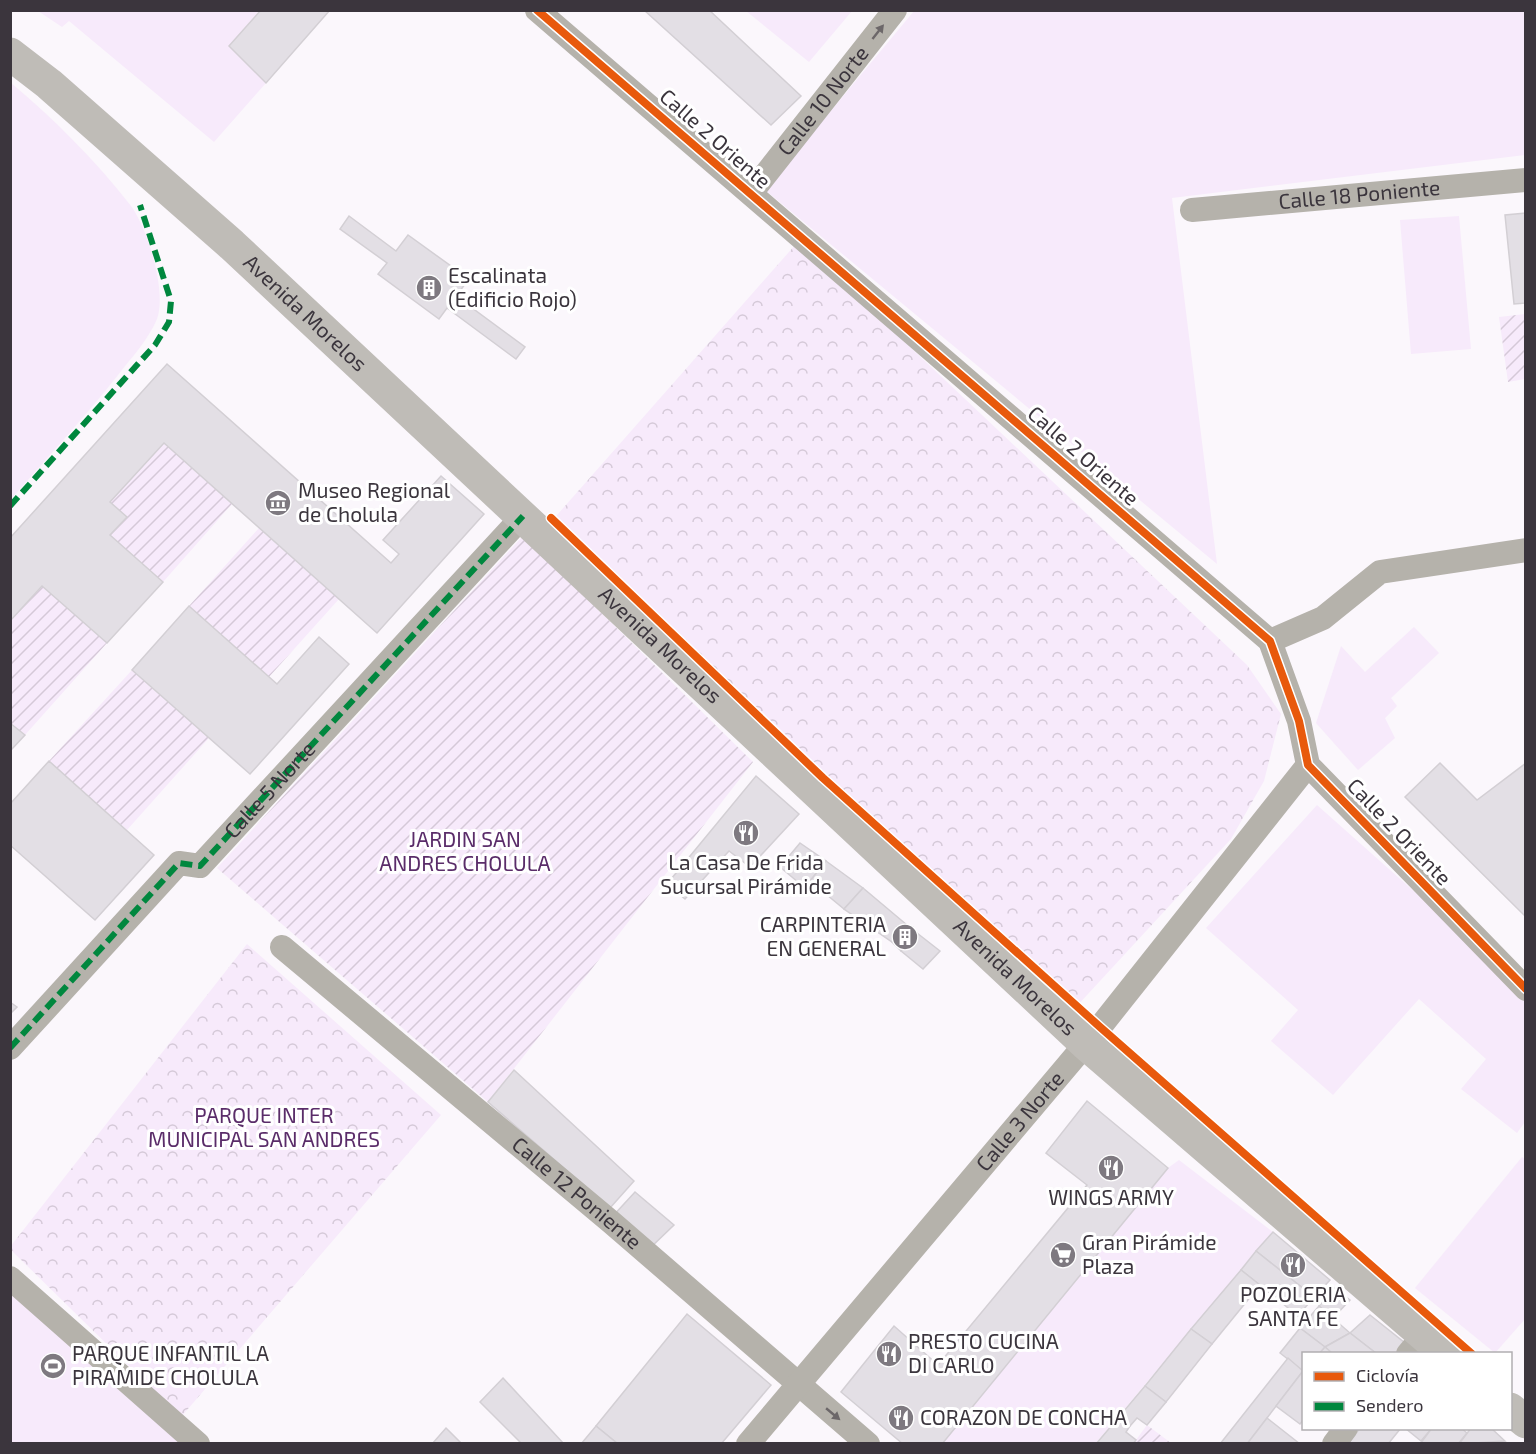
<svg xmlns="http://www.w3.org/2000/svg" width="1536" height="1454" viewBox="0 0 1536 1454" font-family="'Exo 2',sans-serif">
<defs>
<pattern id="park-crowns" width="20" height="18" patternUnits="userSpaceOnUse" patternTransform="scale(1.5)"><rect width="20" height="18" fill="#f7eafb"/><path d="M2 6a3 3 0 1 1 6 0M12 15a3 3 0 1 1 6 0" fill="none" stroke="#d5c9d8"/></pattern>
<pattern id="garden-furrows" width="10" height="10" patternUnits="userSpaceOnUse" patternTransform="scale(1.5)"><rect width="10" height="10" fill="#f7eafb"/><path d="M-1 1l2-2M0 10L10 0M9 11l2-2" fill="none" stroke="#d5c9d8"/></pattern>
</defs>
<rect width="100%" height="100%" fill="#fbf7fc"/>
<g fill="#f7eafb">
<polygon points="38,11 259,11 229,46 266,83 214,142 69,21 62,27"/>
<polygon points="746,11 852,11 809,62"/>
<polygon points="914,11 1525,11 1525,155 1172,198 1217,564 765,190"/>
<path d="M11,83C54,119 96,161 131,206C148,229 167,292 157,319C148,340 132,357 118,375C84,418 47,458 11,499Z"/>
<polygon points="1459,216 1471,349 1411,354 1400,220"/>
<polygon points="1414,627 1439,653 1391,698 1397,706 1385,718 1395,738 1358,770 1316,723 1341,646 1365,672"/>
<polygon points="1317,805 1525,990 1525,1122 1517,1133 1461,1089 1486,1059 1419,999 1333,1095 1271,1041 1298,1010 1206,928"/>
<polygon points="1522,1157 1526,1160 1525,1319 1495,1353 1415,1288"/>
<polygon points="1179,1160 1273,1232 1096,1443 942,1444 1168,1168"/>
<polygon points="11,1288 182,1443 11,1443"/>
</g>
<g fill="url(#park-crowns)">
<polygon points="796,244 874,313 1247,665 1281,714 1264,781 1231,839 1076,1007 550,523"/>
<polygon points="247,944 441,1115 181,1417 11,1250 10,1247"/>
</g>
<g fill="url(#garden-furrows)">
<polygon points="1525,314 1525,379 1508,382 1499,317"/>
<polygon points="164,443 232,504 163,582 110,535 126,517 110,502"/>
<polygon points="259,528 339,599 269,677 189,606"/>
<polygon points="523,536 753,762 488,1102 217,868"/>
<polygon points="42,586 107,643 25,735 11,723 11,621"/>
<polygon points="132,670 209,738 127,830 49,761"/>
<polygon points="1147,1425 1171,1443 1133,1444"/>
</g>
<g fill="#e3dfe5" stroke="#d3cfd4" stroke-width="1.5">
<polygon points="261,10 330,10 266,83 229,46"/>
<polygon points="644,10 709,10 801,96 771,125"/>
<polygon points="1526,213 1526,303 1514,304 1505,215"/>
<polygon points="349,216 396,251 408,235 469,279 456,296 525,347 516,359 447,308 439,319 378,274 387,263 340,229"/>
<polygon points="167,364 391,563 399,554 383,540 441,476 484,514 377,633 164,443 110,502 127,517 110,535 163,582 107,643 42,586 10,621 10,538"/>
<polygon points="189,606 277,684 319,637 349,664 250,774 132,670"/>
<polygon points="10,723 25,735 10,751"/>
<polygon points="49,761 154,855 95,920 10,845 10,804"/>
<polygon points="1440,763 1477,800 1526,763 1526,917 1405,797"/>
<polygon points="756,776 799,814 750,867 729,851 685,899 667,884"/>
<polygon points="800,843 826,861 805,888 780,867"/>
<polygon points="826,861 863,888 844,909 810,881"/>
<polygon points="863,888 907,925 892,942 844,909"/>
<polygon points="907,925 917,933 901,951 892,942"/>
<polygon points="917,933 940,951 923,969 901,951"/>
<polygon points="10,1002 17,1007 10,1014"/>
<polygon points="514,1070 634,1181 610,1208 488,1102"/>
<polygon points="1087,1101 1168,1168 942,1444 903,1444 841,1392 894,1326 938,1365 1087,1185 1046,1153"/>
<polygon points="635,1192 674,1225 648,1250 612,1217"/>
<polygon points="1273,1232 1330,1280 1314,1297 1256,1251"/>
<polygon points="1256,1251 1314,1297 1298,1316 1241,1270"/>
<polygon points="1241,1270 1260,1285 1212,1344 1191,1329"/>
<polygon points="1335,1288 1350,1300 1333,1318 1319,1306"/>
<polygon points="1319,1306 1350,1333 1325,1347 1300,1328"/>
<polygon points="687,1314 771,1385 721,1444 618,1444 596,1426"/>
<polygon points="1370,1315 1405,1343 1397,1354 1377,1354 1350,1333"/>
<polygon points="1300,1328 1325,1347 1319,1354 1304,1354 1303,1371 1280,1353"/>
<polygon points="1191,1329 1212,1344 1166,1402 1145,1386"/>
<polygon points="1350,1333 1377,1354 1333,1354 1325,1347"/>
<polygon points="1325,1347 1333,1354 1319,1354"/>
<polygon points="1288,1358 1303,1371 1247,1444 1220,1444"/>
<polygon points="1303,1371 1304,1419 1300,1424 1276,1406"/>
<polygon points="503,1378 564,1444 522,1444 480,1402"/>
<polygon points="1145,1386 1166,1402 1147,1425 1137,1418 1130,1426 1118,1418"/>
<polygon points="1118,1418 1130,1426 1126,1432 1136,1440 1133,1444 1096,1444"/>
<polygon points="1267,1418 1300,1444 1247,1444"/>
<polygon points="596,1426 618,1444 581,1444"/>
<polygon points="446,1428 462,1444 432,1444"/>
<polygon points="1360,1428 1401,1428 1388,1444 1348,1444"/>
<polygon points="1405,1428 1432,1428 1421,1441"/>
<polygon points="1432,1428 1461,1428 1467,1433 1458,1444 1420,1444"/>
<polygon points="1471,1428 1491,1428 1505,1441 1459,1444"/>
</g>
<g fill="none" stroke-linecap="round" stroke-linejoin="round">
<g stroke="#b5b2ab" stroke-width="24">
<polyline points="537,10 1270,641 1299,721 1308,765 1526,989"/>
<path id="s1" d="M751,193L895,10"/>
<path id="s2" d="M1192,210L1526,180"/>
<polyline points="1270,641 1323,618 1380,572 1526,550"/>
<path id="s3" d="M282,947L611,1222L868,1444"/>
<path id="s4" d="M10,1048L179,863L200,866L523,516"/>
<polyline points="10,1278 198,1444"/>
<polyline points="1408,1354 1424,1335"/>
<path id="s5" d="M748,1444L1100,1027L1308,765"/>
<polyline points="1334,1444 1346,1428"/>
</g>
<g stroke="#bfbcb7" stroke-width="33">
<path id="s6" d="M10,54L49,84L232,245L1086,1044L1446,1354"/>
<polyline points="1510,1409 1526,1422"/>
</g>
<g stroke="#00873e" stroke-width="6" stroke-dasharray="12 6" stroke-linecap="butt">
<polyline points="10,506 155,345 169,322 171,301 140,205"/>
<polyline points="10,1048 179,863 200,866 523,516"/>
</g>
<g stroke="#fff" stroke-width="11">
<g id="cycleway">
<polyline points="537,10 1270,641 1299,721 1308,765 1526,989"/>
<polyline points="551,518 823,778 1100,1027 1472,1354"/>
</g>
</g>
<use href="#cycleway" stroke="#e8590c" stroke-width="8"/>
</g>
<defs><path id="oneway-solid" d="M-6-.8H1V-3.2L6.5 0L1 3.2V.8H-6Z" transform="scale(1.5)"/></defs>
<g fill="#6c6769">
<use href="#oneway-solid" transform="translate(878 32) rotate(-52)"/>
<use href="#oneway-solid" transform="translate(833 1414) rotate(40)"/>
</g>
<defs>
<g id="building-disc" transform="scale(1.35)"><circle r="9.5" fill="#7e7980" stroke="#fff"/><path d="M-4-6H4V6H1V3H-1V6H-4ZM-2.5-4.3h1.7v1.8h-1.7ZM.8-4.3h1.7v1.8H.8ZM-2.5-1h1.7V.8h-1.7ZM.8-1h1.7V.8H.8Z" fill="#fff"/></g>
<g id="museum-disc" transform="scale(1.35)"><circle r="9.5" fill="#7e7980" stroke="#fff"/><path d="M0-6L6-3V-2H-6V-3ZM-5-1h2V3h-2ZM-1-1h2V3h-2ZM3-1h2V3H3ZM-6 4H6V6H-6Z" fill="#fff"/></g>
<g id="restaurant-disc" transform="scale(1.35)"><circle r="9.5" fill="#7e7980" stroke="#fff"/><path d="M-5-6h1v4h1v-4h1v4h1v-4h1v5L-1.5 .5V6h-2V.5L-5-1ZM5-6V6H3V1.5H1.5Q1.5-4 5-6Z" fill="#fff"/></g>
<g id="supermarket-disc" transform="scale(1.35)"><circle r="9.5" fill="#7e7980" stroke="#fff"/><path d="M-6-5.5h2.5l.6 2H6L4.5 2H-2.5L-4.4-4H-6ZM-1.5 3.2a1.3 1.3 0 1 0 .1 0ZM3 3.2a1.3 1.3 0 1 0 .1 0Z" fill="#fff"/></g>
<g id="stadium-disc" transform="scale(1.35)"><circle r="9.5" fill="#7e7980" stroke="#fff"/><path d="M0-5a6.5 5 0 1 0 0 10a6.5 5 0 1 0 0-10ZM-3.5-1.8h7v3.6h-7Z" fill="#fff"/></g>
</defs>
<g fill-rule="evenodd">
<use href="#building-disc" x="429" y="288"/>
<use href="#museum-disc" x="278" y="503"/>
<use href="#restaurant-disc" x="746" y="833"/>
<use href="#building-disc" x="905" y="937"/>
<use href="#restaurant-disc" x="1111" y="1168"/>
<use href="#supermarket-disc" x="1063" y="1255"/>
<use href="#restaurant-disc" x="1293" y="1265"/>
<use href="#restaurant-disc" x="889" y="1354"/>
<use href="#stadium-disc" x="53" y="1366"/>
<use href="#restaurant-disc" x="901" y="1418"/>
</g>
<g text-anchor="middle" stroke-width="6" stroke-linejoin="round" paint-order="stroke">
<g font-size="21" fill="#3b353d" stroke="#fff">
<text dy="7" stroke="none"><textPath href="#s1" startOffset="117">Calle 10 Norte</textPath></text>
<text transform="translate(715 139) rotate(41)" y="7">Calle 2 Oriente</text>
<text dy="7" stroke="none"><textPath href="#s2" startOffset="168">Calle 18 Poniente</textPath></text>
<text dy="7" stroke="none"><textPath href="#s6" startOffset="393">Avenida Morelos</textPath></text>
<text transform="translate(1083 456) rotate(41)" y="7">Calle 2 Oriente</text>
<text dy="7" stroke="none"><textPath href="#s6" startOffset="879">Avenida Morelos</textPath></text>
<text dy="7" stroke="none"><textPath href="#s4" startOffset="375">Calle 5 Norte</textPath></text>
<text transform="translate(1399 832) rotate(46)" y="7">Calle 2 Oriente</text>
<text dy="7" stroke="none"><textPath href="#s6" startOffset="1365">Avenida Morelos</textPath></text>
<text dy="7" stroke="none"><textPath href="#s5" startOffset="422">Calle 3 Norte</textPath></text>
<text dy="7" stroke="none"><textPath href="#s3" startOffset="384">Calle 12 Poniente</textPath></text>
</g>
<g font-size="21" fill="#3b353d" stroke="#fff" text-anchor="start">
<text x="448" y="283">Escalinata<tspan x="448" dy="24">(Edificio Rojo)</tspan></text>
<text x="298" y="498">Museo Regional<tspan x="298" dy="24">de Cholula</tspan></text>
<text x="746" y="870" text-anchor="middle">La Casa De Frida<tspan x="746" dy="24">Sucursal Pirámide</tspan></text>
<text x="886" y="932" text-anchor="end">CARPINTERIA<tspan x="886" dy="24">EN GENERAL</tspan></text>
<text x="1111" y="1205" text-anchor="middle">WINGS ARMY</text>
<text x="1082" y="1250">Gran Pirámide<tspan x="1082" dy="24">Plaza</tspan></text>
<text x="1293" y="1302" text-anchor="middle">POZOLERIA<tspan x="1293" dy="24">SANTA FE</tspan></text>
<text x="908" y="1349">PRESTO CUCINA<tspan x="908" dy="24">DI CARLO</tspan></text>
<text x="72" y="1361">PARQUE INFANTIL LA<tspan x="72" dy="24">PIRAMIDE CHOLULA</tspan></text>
<text x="920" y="1425">CORAZON DE CONCHA</text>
</g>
<g font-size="21" fill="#5a2c69" stroke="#fff">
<text x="465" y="847">JARDIN SAN<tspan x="465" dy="24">ANDRES CHOLULA</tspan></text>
<text x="264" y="1123">PARQUE INTER<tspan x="264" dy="24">MUNICIPAL SAN ANDRES</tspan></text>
</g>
</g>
<rect width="1536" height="1454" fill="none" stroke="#3b353d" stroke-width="24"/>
<rect x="1302" y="1352" width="210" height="78" fill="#ffffff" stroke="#b1aeb1" stroke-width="1.5"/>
<rect x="1314" y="1372" width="30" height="9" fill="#e8590c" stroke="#b1aeb1" stroke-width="1.5"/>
<text x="1356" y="1382" font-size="18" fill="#3b353d">Ciclovía</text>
<rect x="1314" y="1402" width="30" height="9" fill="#00873e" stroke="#b1aeb1" stroke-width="1.5"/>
<text x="1356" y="1412" font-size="18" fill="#3b353d">Sendero</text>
</svg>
